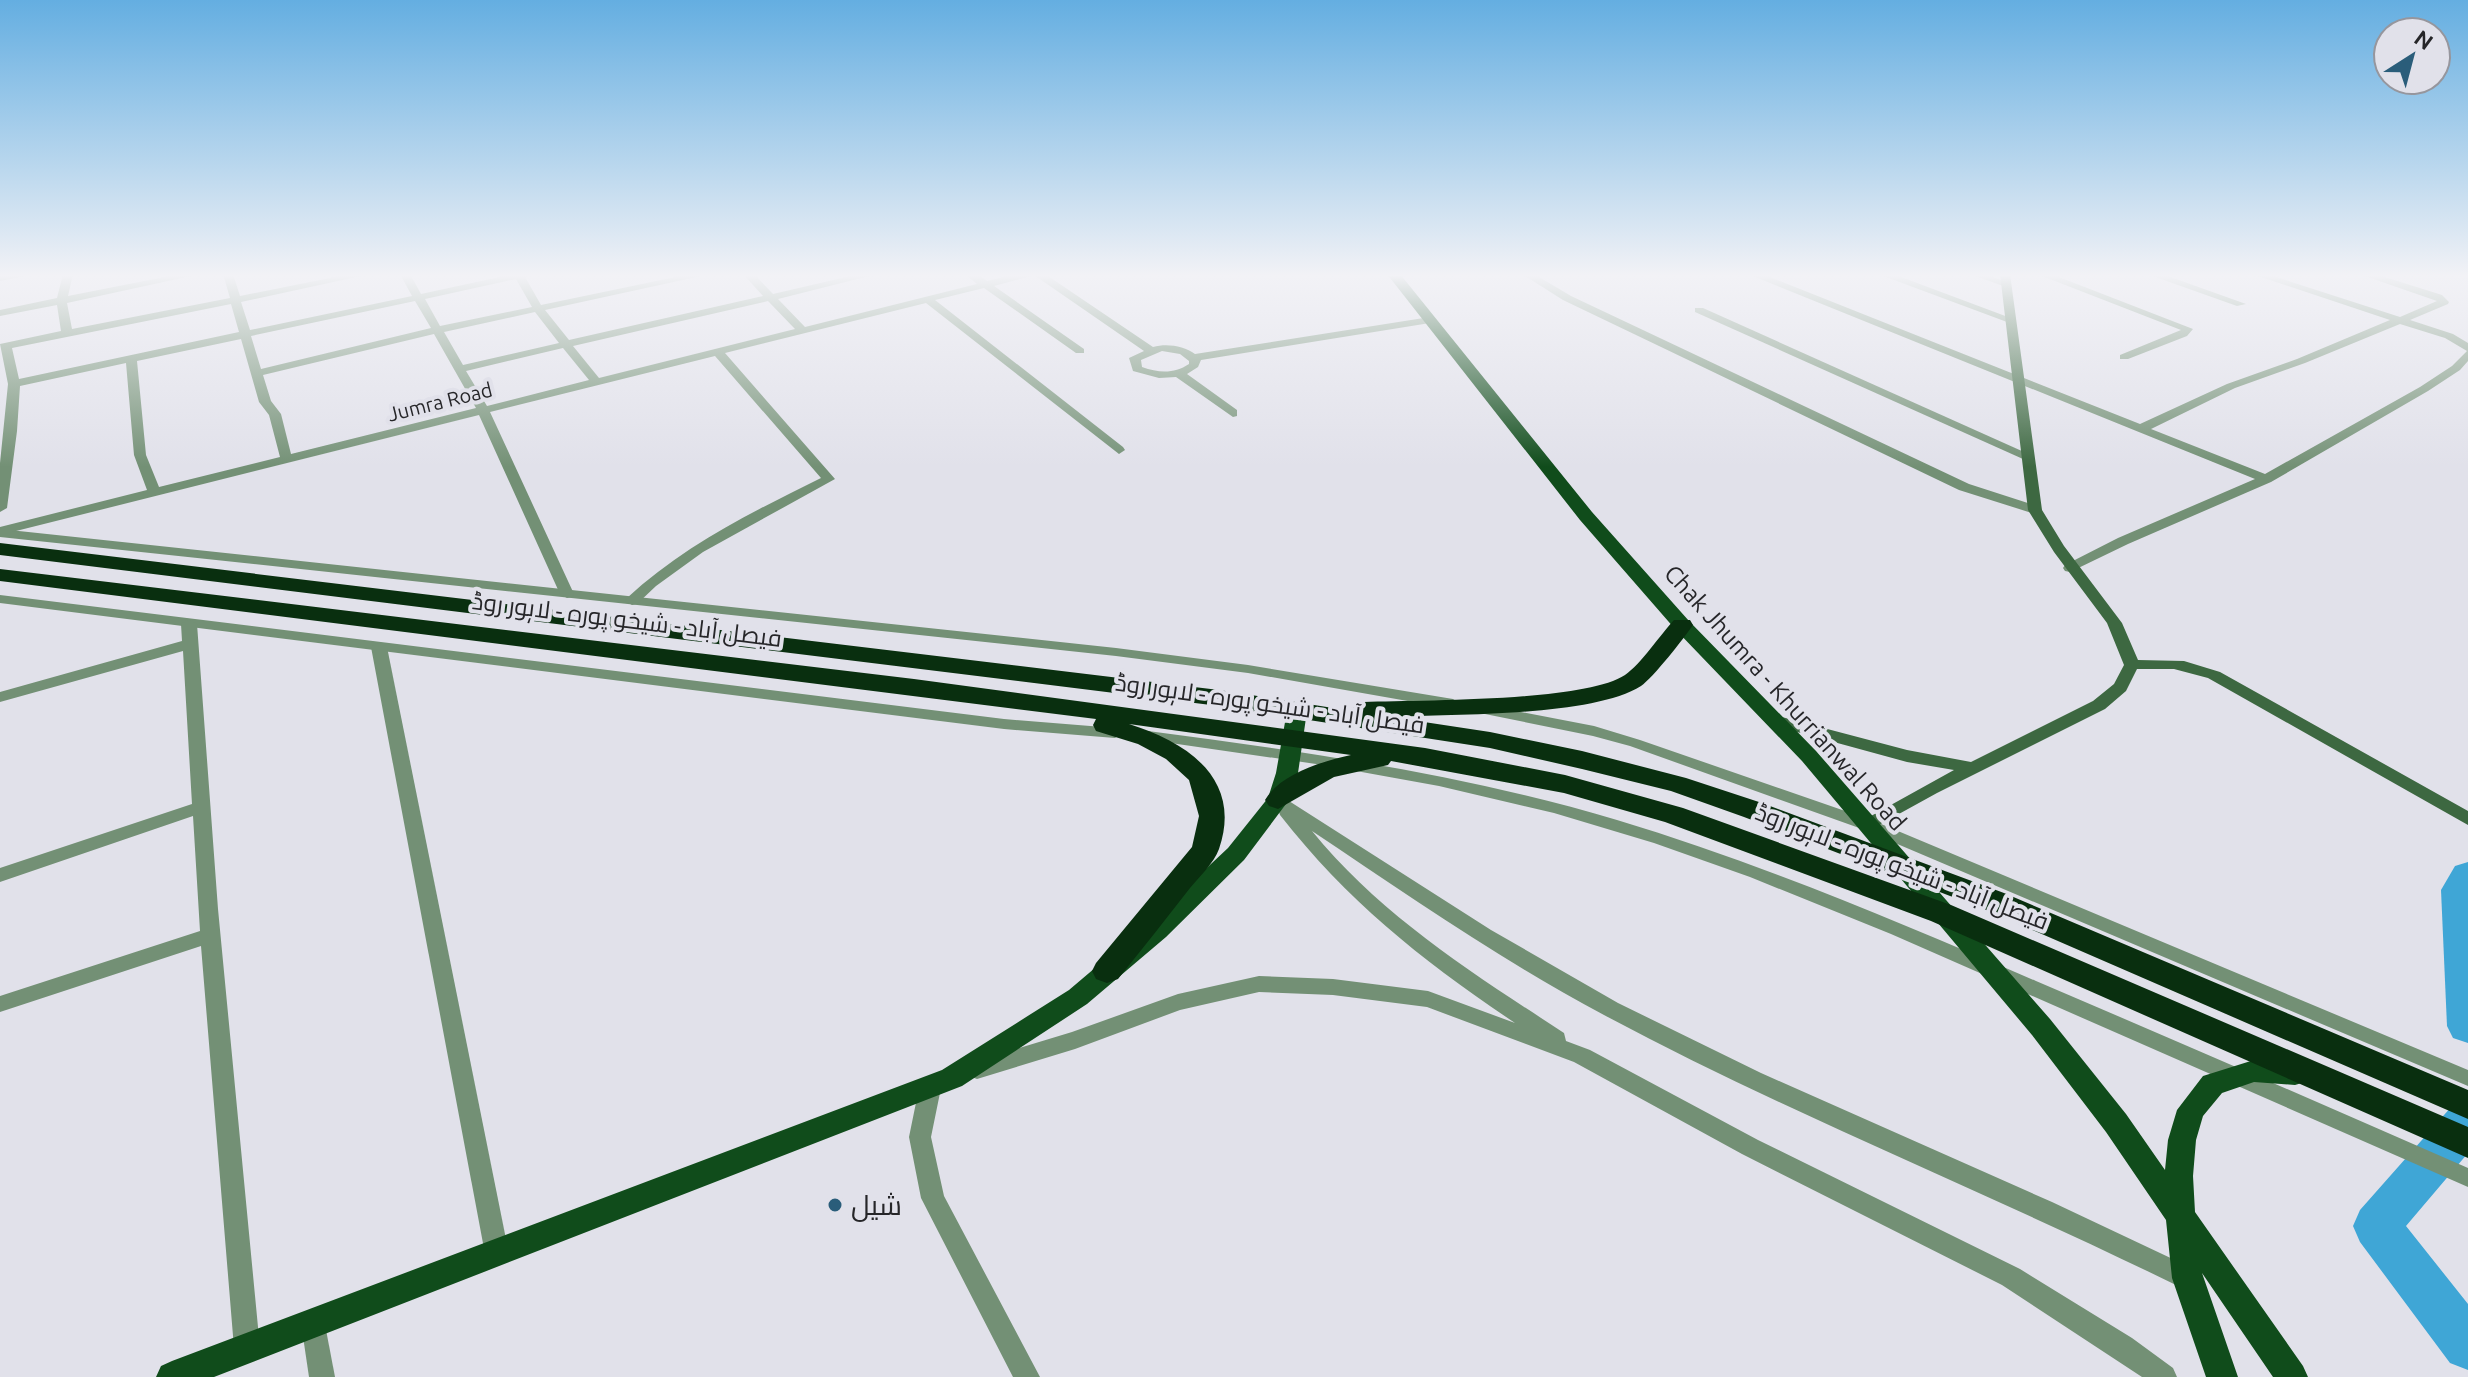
<svg xmlns="http://www.w3.org/2000/svg" width="2468" height="1377" viewBox="0 0 2468 1377" font-family="Ubuntu,Cairo,sans-serif">
<rect width="100%" height="100%" fill="#e1e1ea"/>
<g fill="none" stroke-linecap="round" stroke-linejoin="round">
<g fill="#3fa6d6" fill-rule="evenodd">
<polygon points="2468,862 2468,1043 2453,1038 2447,1026 2441,890 2455,866"/>
<polygon points="2468,1101 2468,1153 2406,1226 2468,1304 2468,1370 2450,1363 2360,1242 2353,1226 2360,1210 2452,1106"/>
</g>
<g fill="#739075" fill-rule="evenodd">
<polygon points="0,529 1116,648 1248,665 1453,699 1460,704 1453,709 1248,673 1116,656 0,537"/>
<polygon points="0,595 1004,719 1115,728 1122,733 1115,738 1004,729 0,603"/>
<polygon points="1485,705 1594,726 1640,740 1874,821 2468,1070 2468,1086 1862,829 1630,746 1593,736 1480,713 1478,710 1480,707"/>
<path d="M1148,731C1306,752 1464,774 1617,820C1760,863 1899,922 2036,981C2181,1043 2325,1105 2468,1168V1187L1891,934L1750,877L1654,843L1554,813L1439,786L1323,765L1143,739L1141,736Z"/>
</g>
<g fill="#739075" fill-rule="evenodd">
<polygon points="26,274 25,276 0,281 0,275"/>
<path d="M63,274H73L68,296L180,274H200L67,303L72,329L230,298L223,274H233L240,296L350,274H370L241,302L250,330L412,296L400,274H410L421,294L513,274H532L525,277L541,305L690,274H710L545,310L569,340L763,296L743,274H754L773,294L859,274H877L778,299L805,327L977,284L965,274H977L987,281L1017,274H1045L1153,347C1167,343 1184,346 1195,354L1430,317L1435,320L1430,323L1201,360L1198,367L1187,374L1237,410V416L1233,417L1176,377L1159,378L1133,371L1129,358L1144,351L1034,275L994,286L1084,349V353H1076L984,288L935,300L1123,447L1125,450L1119,454L926,303L725,353L835,479L703,552L656,586L637,604L632,605L625,601L627,598C683,546 752,512 821,478L715,356L490,412L574,594L572,597L567,598L560,594L479,415L0,535V527L147,490L134,455L126,363L20,386L17,431L7,508L0,512V463L8,384L0,344L61,331L57,305L0,316V310L57,298ZM516,279L532,307L440,326L425,299ZM415,301L431,328L261,369L251,336ZM768,301L795,329L599,378L573,346ZM231,304L239,332L19,379L12,348ZM535,312L559,343L463,365L444,332ZM434,334L476,408L291,454L281,414L271,401L263,375ZM241,339L259,402L269,415L280,457L159,487L146,455L137,361ZM563,348L589,380L487,406L466,371ZM1162,351L1180,354L1189,361V364C1174,374 1159,373 1142,367L1141,360Z"/>
<polygon points="1522,274 1534,274 1571,296 1969,484 2040,507 2042,510 2035,514 1959,490 1563,300"/>
<path d="M1748,274H1762L2140,424L2227,384L2297,359L2390,320L2252,274H2267L2400,317L2437,301L2359,274H2375L2442,295L2449,302L2448,304L2410,320L2453,334L2468,343V361L2460,370L2428,391L2271,482L2128,544L2070,572L2065,571L2063,568L2065,565L2118,538L2255,479ZM2400,324L2445,338L2467,351L2452,366L2420,387L2265,474L2151,429L2235,388L2305,363Z"/>
<polygon points="1878,274 1893,274 2016,320 2007,322"/>
<polygon points="1970,274 1985,274 2011,284 2006,287"/>
<polygon points="2037,274 2051,274 2193,329 2187,336 2128,359 2120,359 2120,355 2181,330"/>
<polygon points="2147,274 2162,274 2246,304 2237,306"/>
<polygon points="1695,308 1703,308 2033,456 2027,460 2023,459 1695,312"/>
<polygon points="189,619 197,624 218,909 260,1348 256,1357 247,1361 238,1357 234,1348 201,946 0,1012 0,996 200,931 193,816 0,882 0,868 192,804 183,651 0,702 0,692 182,641 181,624"/>
<polygon points="379,642 387,647 509,1254 506,1262 497,1265 488,1262 485,1254 371,647"/>
<path d="M1278,794L1491,930L1618,1003L1761,1073L2052,1202L2196,1270L2199,1278L2196,1286L2187,1290L2178,1286C1989,1193 1791,1115 1604,1015C1502,961 1408,895 1312,831C1381,916 1474,974 1564,1033L1566,1041L1590,1050L1758,1140L2020,1269L2132,1338L2173,1368L2177,1377H2142L2002,1285L1742,1154L1574,1062L1427,1007L1333,995L1259,992L1180,1010L1075,1049L977,1079L969,1076L966,1070L969,1064L977,1061L1072,1032L1178,994L1259,976L1333,979L1428,991L1515,1023C1423,961 1349,903 1280,815L1278,809L1269,800L1272,796Z"/>
<polygon points="930,1079 938,1081 941,1088 931,1137 944,1196 1040,1377 1013,1377 921,1198 909,1137 919,1088 922,1081"/>
<polygon points="314,1311 323,1314 335,1377 309,1377 301,1323 305,1314"/>
</g>
<polygon fill="#3d6841" fill-rule="evenodd" points="2000,274 2010,274 2042,510 2064,546 2122,623 2138,660 2184,661 2220,672 2468,811 2468,825 2208,678 2174,669 2137,669 2126,691 2105,709 1937,793 1868,831 1862,829 1859,825 1862,821 1954,770 1907,762 1768,724 1766,720 1774,715 1907,750 1971,762 2093,701 2114,684 2124,665 2107,623 2054,552 2028,510"/>
<g fill="#104c1b" fill-rule="evenodd">
<polygon points="1387,274 1400,274 1592,512 1689,621 1816,751 2050,1019 2126,1114 2165,1170 2168,1140 2177,1110 2203,1076 2254,1060 2305,1066 2308,1074 2305,1082 2295,1085 2254,1082 2222,1093 2203,1116 2196,1140 2193,1176 2195,1212 2303,1366 2308,1377 2273,1377 2202,1273 2238,1377 2206,1377 2172,1278 2166,1220 2106,1132 2032,1035 1802,761 1675,629 1580,520"/>
<polygon points="1297,704 1307,711 1298,773 1289,800 1244,860 1166,937 1087,1004 962,1086 214,1377 156,1377 161,1366 172,1361 942,1070 1069,990 1148,923 1228,848 1268,798 1276,773 1287,711"/>
</g>
<g fill="#092f0f" fill-rule="evenodd">
<path d="M0,543L1219,690L1352,711L1355,704L1364,702C1419,700 1584,702 1625,675C1641,664 1660,635 1674,620H1690L1693,625C1684,638 1653,678 1641,686C1592,717 1452,714 1391,717L1490,732L1582,751L1686,778L1762,803L2004,893L2468,1090V1119L1984,909L1744,817L1671,791L1582,769L1490,748L1219,706L0,555Z"/>
<path d="M0,569L914,679L1425,748L1565,775L1683,808L1951,905L2468,1127V1158L1931,921L1665,822L1564,793L1391,761L1388,765L1334,777L1278,809L1269,806L1265,800C1280,774 1323,761 1351,755L1129,724C1187,742 1243,779 1219,849C1214,863 1199,877 1190,888C1166,919 1142,949 1118,979L1107,983L1096,979L1092,971L1096,963L1192,847L1199,816L1189,780L1166,759L1138,744L1096,731L1093,725L1096,719L0,581Z"/>
</g>
</g>
<linearGradient id="sky" x2="0" y2="1"><stop stop-color="#64aee1"/><stop offset="0.59" stop-color="#f2f2f6"/><stop offset="1" stop-color="#f2f2f6" stop-opacity="0"/></linearGradient>
<rect width="2468" height="467" fill="url(#sky)"/>
<circle fill="#2a5d7a" stroke="#e1e1ea" stroke-width="3" cx="835" cy="1205" r="8"/>
<g text-anchor="middle" stroke-width="8" stroke-linejoin="round" paint-order="stroke">
<g font-size="20" fill="#262629" stroke="#e1e1ea">
<text transform="translate(440 402) rotate(-14)" y="7">Jumra Road</text>
</g>
<g font-size="24" fill="#262629" stroke="#e1e1ea">
<text transform="translate(627 620) rotate(7)" y="8">فیصل آباد - شیخو پورہ - لاہور روڈ</text>
<text transform="translate(1785 698) rotate(48)" y="8">Chak Jhumra - Khurrianwal Road</text>
<text transform="translate(1270 704) rotate(8)" y="8">فیصل آباد - شیخو پورہ - لاہور روڈ</text>
<text transform="translate(1902 867) rotate(21)" y="8">فیصل آباد - شیخو پورہ - لاہور روڈ</text>
</g>
<g font-size="28" fill="#262629" stroke="#e1e1ea" text-anchor="start">
<text x="851" y="1215">شیل</text>
</g>
</g>
<g transform="translate(2412 56) rotate(36)"><circle r="38" fill="#e1e1ea" stroke="#96969d" stroke-width="2"/>
<path d="M0-6L14 30L0 20L-14 30Z" fill="#2a5d7a"/>
<text y="-12" font-size="22" font-weight="bold" text-anchor="middle" fill="#262629">N</text>
</g>
</svg>
